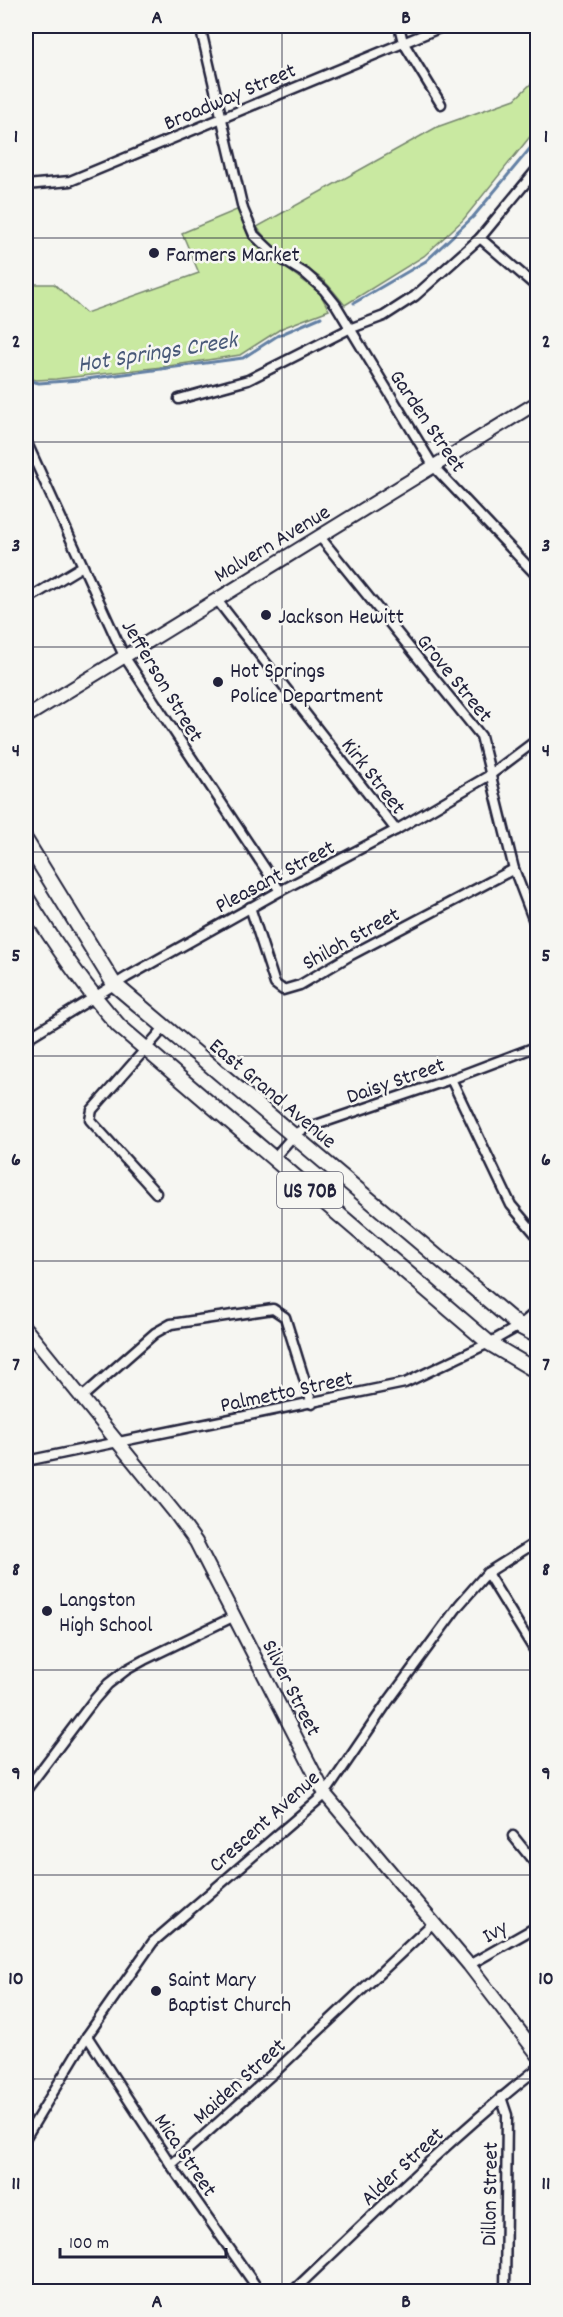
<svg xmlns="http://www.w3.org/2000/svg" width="563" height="2317" viewBox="0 0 563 2317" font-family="Dekko,sans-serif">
<rect width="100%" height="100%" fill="#f6f6f2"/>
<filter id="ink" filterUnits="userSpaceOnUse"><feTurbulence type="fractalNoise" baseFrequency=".0167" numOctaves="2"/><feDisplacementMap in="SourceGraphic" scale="12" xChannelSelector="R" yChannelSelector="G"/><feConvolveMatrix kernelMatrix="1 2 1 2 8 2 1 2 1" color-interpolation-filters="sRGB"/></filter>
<g filter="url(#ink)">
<g fill="#c9e9a1" stroke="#76866e" stroke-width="1.5">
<path d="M536,79L537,128L463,220L424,256L345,305C338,297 331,287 323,280C301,262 273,252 257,227L437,127L515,99Z"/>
<polygon points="239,209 249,238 273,259 319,292 329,310 282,328 240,355 162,367 56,379 36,380 26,377 26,284 54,284 86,313 199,273 182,233"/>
</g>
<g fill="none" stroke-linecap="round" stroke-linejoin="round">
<g stroke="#6380a4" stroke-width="3">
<polyline points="354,303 426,261 473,217 538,139"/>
<polyline points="26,380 39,383 79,380 243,358 277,336 321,317"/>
</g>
<g stroke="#22223b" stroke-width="13">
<g id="street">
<polyline points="200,26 243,209 254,235 275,255 306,274 324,290 336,305 434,467 538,577"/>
<polyline points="399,26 403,42 441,104"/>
<polyline points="26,185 70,181 444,26"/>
<polyline points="480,238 538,288"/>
<polyline points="179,399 248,380 349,329 384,316 415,296 480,238 538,168"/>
<polyline points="26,441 124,656 280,891"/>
<polyline points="320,537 481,736 514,869 538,932"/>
<polyline points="26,600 81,567"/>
<polyline points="217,600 396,830"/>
<polyline points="250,907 275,984 283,990 300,985 351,955 514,869"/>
<polyline points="26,1039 127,977 280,891 396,830 490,775 538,739"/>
<polyline points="451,1079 511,1205 538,1237"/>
<polyline points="273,1159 294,1135 304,1129 451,1079 538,1046"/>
<polyline points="156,1193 90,1120 92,1110 164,1028"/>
<polyline points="81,1398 155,1333 171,1324 273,1309 285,1317 312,1404"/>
<polyline points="26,1461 405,1383 489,1343 519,1326 538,1310"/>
<polyline points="487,1573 538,1656"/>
<polyline points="26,1790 94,1700 108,1684 126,1670 144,1660 233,1617"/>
<polyline points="513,1836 538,1867"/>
<polyline points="469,1965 538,1926"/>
<polyline points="87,2036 171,2165 260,2292"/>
<polyline points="501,2097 507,2115 505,2292"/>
<polyline points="26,2137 87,2036 153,1942 325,1794 387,1703 459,1605 487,1573 538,1541"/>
<polyline points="171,2165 278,2069 434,1922"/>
<path d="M292,2292C372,2216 451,2137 538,2068"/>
</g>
</g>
<g stroke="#22223b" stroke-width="16">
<g id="secondary">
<polyline points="26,717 538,402"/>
<polyline points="26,1329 175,1513 196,1542 325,1794 469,1965 538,2055"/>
</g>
</g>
<g stroke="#22223b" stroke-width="18">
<g id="primary">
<polyline points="26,841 114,984 519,1326 538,1336"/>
<path d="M26,897C54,943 83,986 119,1026L489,1343L538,1372"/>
</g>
</g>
<use href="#street" stroke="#f6f6f2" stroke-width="8"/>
<use href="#secondary" stroke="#f6f6f2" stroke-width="12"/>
<use href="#primary" stroke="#f6f6f2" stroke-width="14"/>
</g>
</g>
<path fill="none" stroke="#22223b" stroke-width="1.5" stroke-opacity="0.55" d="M282,26V2292M26,238H538M26,442H538M26,647H538M26,852H538M26,1056H538M26,1261H538M26,1465H538M26,1670H538M26,1875H538M26,2079H538"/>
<g fill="#22223b" stroke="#f6f6f2" stroke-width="2">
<circle cx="154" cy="253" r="6"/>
<circle cx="266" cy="615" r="6"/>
<circle cx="218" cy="682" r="6"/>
<circle cx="47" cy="1611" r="6"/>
<circle cx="156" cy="1991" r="6"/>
</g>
<g text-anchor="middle" stroke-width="5" stroke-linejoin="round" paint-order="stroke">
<rect fill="#f6f6f2" stroke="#626272" stroke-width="1.5" x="277" y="1172" width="66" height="36" rx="4.5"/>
<g font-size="21" font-weight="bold" fill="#22223b">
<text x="310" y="1197">US 70B</text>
</g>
<g font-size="22" fill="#22223b" stroke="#f6f6f2">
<text transform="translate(229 95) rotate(-23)" y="8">Broadway Street</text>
<text transform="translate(429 420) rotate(56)" y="8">Garden Street</text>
<text transform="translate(271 542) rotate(-31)" y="8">Malvern Avenue</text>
<text transform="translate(456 677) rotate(51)" y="8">Grove Street</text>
<text transform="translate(164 680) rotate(59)" y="8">Jefferson Street</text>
<text transform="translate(375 775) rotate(52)" y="8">Kirk Street</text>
<text transform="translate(274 875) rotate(-28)" y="8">Pleasant Street</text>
<text transform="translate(350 937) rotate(-29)" y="8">Shiloh Street</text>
<text transform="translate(395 1079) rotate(-19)" y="8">Daisy Street</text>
<text transform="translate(274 1092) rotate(40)" y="8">East Grand Avenue</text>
<text transform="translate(286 1390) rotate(-12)" y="8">Palmetto Street</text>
<text transform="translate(293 1687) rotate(63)" y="8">Silver Street</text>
<text transform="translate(263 1820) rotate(-42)" y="8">Crescent Avenue</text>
<text transform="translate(494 1930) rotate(-30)" y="8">Ivy</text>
<text transform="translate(238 2080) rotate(-42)" y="8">Maiden Street</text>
<text transform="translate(187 2154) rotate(56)" y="8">Mica Street</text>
<text transform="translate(401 2165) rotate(-43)" y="8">Alder Street</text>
<text transform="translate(488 2194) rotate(-89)" y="8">Dillon Street</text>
</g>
<g font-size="22" fill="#22223b" stroke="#f6f6f2" text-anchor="start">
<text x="166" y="261">Farmers Market</text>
<text x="278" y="623">Jackson Hewitt</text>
<text x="230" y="677">Hot Springs<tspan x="230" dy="25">Police Department</tspan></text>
<text x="59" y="1606">Langston<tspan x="59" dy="25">High School</tspan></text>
<text x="168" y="1986">Saint Mary<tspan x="168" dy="25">Baptist Church</tspan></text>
</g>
<g font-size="24" font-style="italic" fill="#485978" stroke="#f6f6f2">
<text transform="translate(157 351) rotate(-9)" y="8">Hot Springs Creek</text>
</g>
</g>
<rect width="563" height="2317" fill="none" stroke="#f6f6f2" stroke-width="66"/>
<path d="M60 2248v9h166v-9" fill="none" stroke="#22223b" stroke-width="3"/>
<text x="69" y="2248" font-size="18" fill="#22223b" stroke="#f6f6f2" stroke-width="4.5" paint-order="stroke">100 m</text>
<rect x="33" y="33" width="497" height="2251" fill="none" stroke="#22223b" stroke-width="2"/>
<g font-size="20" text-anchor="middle" font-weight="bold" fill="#22223b">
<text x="157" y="23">A</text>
<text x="406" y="23">B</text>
<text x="16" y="142">1</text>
<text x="546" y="142">1</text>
<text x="16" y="347">2</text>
<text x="546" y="347">2</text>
<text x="16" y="551">3</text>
<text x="546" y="551">3</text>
<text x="16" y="756">4</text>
<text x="546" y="756">4</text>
<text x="16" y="961">5</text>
<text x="546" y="961">5</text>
<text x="16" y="1165">6</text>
<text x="546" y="1165">6</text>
<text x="16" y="1370">7</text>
<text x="546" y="1370">7</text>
<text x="16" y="1575">8</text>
<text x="546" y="1575">8</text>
<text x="16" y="1779">9</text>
<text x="546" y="1779">9</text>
<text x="16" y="1984">10</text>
<text x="546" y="1984">10</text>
<text x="16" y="2189">11</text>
<text x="546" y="2189">11</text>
<text x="157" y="2307">A</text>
<text x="406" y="2307">B</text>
</g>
</svg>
